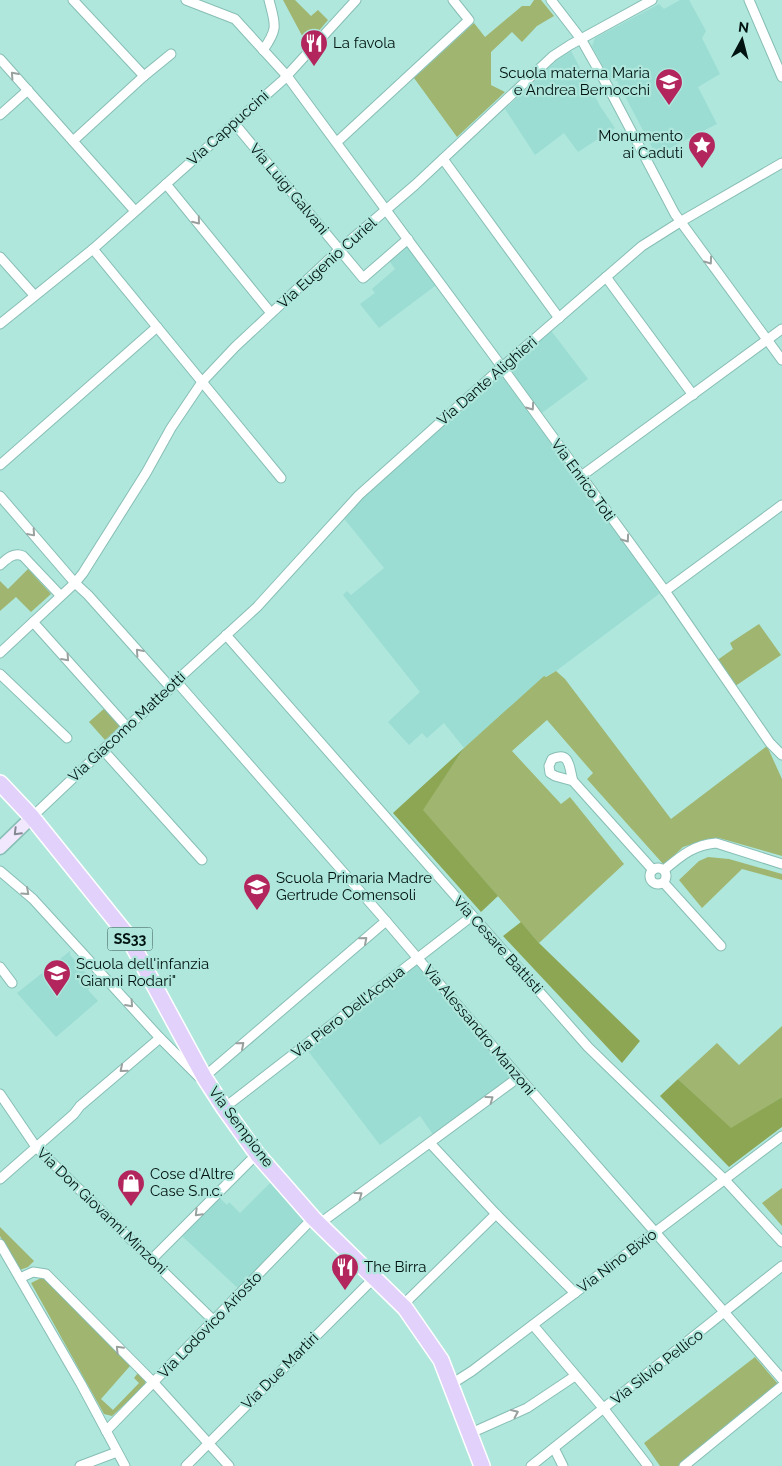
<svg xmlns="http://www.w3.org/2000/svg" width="782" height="1466" viewBox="0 0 782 1466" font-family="Raleway,sans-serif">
<rect width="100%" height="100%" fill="#afe7dd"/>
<g fill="#9bddd2">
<polygon points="680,0 689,0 706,31 702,38 720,74 698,87 717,124 656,155 617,81 610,79 592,46 595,38 659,4 664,9"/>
<polygon points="571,51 600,106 615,128 578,152 564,133 535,155 505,109 558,59"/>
<polygon points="408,241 439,283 379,328 360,304 375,293 372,289 395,269 388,259"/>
<polygon points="549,328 588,379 539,415 504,367"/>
<polygon points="502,370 663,591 556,671 545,677 464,748 444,723 427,738 422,733 409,745 388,722 420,692 343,595 347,591 351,595 384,568 342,516"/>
<polygon points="70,951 70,955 90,978 96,981 88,990 98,1001 56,1037 17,993"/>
<polygon points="417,960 516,1077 436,1139 420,1116 380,1145 305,1047"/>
<polygon points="275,1178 316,1220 243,1293 182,1236 219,1197 227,1205 229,1202 240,1213"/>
</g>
<g fill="#a0b670">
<polygon points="283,0 295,0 311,16 318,10 328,20 307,45"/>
<polygon points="534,0 541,0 554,16 537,26 522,42 512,32 491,52 491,85 505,92 457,137 414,78 474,23 485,37 522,6 530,6"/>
<polygon points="28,569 51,594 31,612 16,597 0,611 0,581 8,589"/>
<polygon points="759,624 781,655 734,687 716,661 733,649 730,643"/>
<polygon points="556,671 565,679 671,819 767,746 782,779 782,856 719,838 704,840 683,847 664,865 587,779 593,773 547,720 512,751 561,804 570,797 624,864 539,943 422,810 464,748 544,676 546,677"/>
<polygon points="106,707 121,725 105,740 89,722"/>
<polygon points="708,857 729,859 782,874 782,880 742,869 702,908 679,880 699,861"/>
<polygon points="782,1026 782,1097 731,1129 678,1079 717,1043 739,1065"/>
<polygon points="782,1188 782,1226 762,1203"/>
<polygon points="0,1227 34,1261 28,1267 20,1270 0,1236"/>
<polygon points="45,1276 130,1366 101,1399 113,1410 139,1383 134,1378 138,1373 145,1379 145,1385 112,1416 104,1414 31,1283"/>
<polygon points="755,1357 778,1384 678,1466 660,1466 644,1443"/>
</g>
<g fill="#8da654">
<polygon points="464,748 423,810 498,896 481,912 393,813"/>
<polygon points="521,922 539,943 640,1041 622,1063 503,936"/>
<polygon points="678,1079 731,1128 782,1097 782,1127 729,1167 660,1096"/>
</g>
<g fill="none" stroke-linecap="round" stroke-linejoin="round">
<g stroke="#87beb5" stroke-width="11">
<g id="street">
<polyline points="73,0 144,76"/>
<polyline points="186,0 235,19 287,76 502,367 665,591 770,743 782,755"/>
<polyline points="551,0 581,39 607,85 675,214 782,360"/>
<polyline points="749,0 782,77"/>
<path d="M263,50C279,28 275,24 269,0"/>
<polyline points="0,59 135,211"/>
<polyline points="0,115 28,90"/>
<polyline points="234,123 363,278 408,239"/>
<polyline points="73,141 144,76 171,54"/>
<polyline points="337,142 469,20 453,0"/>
<polyline points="443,159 559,318"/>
<polyline points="166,184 271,313"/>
<polyline points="93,249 281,478"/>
<polyline points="0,257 34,295"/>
<polyline points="606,277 693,395"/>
<polyline points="0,324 93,249 283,80 356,0"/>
<polyline points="0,465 157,327"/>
<polyline points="580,477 782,329"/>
<polyline points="0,496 75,583 88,595 171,688"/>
<path d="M0,565C7,559 13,552 23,556L60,595"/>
<polyline points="665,591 782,505"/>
<polyline points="33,622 127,727"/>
<polyline points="226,635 588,1047 725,1180 782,1242"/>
<polyline points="0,653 75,583 83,573 146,473 171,428 202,382 235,347 339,250 415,185 553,56 570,45 652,0"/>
<polyline points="0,674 67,738"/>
<polyline points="176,681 386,921 519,1077 655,1232 782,1379"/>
<polyline points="103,750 202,860"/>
<path d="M573,781L555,776L550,773L549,766L552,759C571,750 569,769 573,781L653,870"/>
<polyline points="32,817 127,727 171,688 176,681 257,607 359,495 502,367 642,246 680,222 782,163"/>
<circle cx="658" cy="876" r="8"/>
<path d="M664,870C681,856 693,845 716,843L782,864"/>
<polyline points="0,871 33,899 160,1038 199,1077"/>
<polyline points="664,883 721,946"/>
<polyline points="0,967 12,983"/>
<polyline points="204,1077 386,921"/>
<polyline points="0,1094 36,1147 214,1321"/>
<polyline points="224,1108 472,916"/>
<polyline points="430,1143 496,1214 575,1293"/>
<polyline points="0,1179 74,1114 80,1106 160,1038"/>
<polyline points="319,1224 519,1077"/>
<polyline points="0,1244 81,1384 125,1466"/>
<polyline points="152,1259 257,1154"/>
<polyline points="20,1278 33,1272 46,1274 154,1383 229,1466"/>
<polyline points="405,1308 409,1299 496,1214"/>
<polyline points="533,1325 604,1409 648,1466"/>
<polyline points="450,1385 472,1371 782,1136"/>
<polyline points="106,1431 313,1218"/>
<polyline points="471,1433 527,1408 575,1376"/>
<polyline points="554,1448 563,1466"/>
<polyline points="80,1466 117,1452"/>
<polyline points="186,1466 375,1277"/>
<polyline points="531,1466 782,1266"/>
<polyline points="684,1466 782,1386"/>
</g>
</g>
<g stroke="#87beb5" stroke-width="15">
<polyline id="secondary" points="0,848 32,817"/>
</g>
<g stroke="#fff" stroke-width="18">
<polyline id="primary" points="0,783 32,817 127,935 204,1077 224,1108 257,1154 313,1218 405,1308 441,1360 482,1466"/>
</g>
<use href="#street" stroke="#fff" stroke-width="9"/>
<use href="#secondary" stroke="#f1e8fd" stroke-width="12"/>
<use href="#primary" stroke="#e2d1fb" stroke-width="15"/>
</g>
<defs><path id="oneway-chevron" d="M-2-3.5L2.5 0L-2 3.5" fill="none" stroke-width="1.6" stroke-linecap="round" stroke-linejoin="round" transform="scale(1.25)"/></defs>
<g stroke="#99a19f">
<use href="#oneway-chevron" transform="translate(14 75) rotate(-132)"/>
<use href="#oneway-chevron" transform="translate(197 221) rotate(51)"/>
<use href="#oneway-chevron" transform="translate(709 261) rotate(54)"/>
<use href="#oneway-chevron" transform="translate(531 407) rotate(55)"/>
<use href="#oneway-chevron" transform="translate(32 533) rotate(49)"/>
<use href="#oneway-chevron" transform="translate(626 539) rotate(54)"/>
<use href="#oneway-chevron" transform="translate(139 652) rotate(-132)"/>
<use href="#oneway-chevron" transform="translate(66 658) rotate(48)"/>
<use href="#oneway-chevron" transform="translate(26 892) rotate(42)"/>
<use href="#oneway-chevron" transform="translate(364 940) rotate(-41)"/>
<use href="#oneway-chevron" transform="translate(130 1004) rotate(48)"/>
<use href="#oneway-chevron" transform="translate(241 1045) rotate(-41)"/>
<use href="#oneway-chevron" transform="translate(123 1069) rotate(140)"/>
<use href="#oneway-chevron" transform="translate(490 1099) rotate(-36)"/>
<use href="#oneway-chevron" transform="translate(359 1195) rotate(-36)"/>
<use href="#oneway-chevron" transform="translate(198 1213) rotate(135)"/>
<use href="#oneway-chevron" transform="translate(119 1349) rotate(-134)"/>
<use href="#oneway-chevron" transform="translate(515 1413) rotate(-24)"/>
</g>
<use stroke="#858892" href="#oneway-chevron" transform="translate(17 832) rotate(135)"/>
<defs>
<g id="restaurant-pin" transform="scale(1.4375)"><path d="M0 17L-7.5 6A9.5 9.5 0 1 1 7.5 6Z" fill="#b3265d" stroke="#afe7dd"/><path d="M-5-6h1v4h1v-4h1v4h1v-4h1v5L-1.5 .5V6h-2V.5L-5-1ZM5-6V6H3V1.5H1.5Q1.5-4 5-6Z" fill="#fff"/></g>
<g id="school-pin" transform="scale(1.4375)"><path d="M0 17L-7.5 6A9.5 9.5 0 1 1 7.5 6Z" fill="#b3265d" stroke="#afe7dd"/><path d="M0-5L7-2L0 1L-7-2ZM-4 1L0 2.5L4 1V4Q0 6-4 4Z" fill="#fff"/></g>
<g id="sight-pin" transform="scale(1.4375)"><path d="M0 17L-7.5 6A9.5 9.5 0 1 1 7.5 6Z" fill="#b3265d" stroke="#afe7dd"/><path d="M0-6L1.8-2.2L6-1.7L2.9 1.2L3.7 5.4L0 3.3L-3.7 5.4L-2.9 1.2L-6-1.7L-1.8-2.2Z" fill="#fff"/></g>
<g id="shop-pin" transform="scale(1.4375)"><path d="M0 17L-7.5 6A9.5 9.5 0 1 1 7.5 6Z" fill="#b3265d" stroke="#afe7dd"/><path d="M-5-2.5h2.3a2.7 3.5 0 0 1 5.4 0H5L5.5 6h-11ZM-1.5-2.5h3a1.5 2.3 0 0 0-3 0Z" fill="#fff"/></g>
</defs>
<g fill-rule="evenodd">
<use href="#restaurant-pin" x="314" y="43"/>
<use href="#school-pin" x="669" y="82"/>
<use href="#sight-pin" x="702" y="145"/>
<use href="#school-pin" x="257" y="887"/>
<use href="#school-pin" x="57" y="973"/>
<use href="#shop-pin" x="131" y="1183"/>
<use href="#restaurant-pin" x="345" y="1267"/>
</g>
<g text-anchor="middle" stroke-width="4.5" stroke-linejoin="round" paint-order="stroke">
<rect fill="#afe7dd" stroke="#34534e" stroke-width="1" x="107.5" y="927.5" width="45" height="23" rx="4"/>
<g font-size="14" font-weight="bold" fill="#001310">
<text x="130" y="944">SS33</text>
</g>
<g font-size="15" fill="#001310" stroke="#afe7dd" text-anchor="start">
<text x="333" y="48">La favola</text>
<text x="650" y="78" text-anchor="end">Scuola materna Maria<tspan x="650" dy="17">e Andrea Bernocchi</tspan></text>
<text x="683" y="141" text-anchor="end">Monumento<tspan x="683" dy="17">ai Caduti</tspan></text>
<text x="276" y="883">Scuola Primaria Madre<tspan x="276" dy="17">Gertrude Comensoli</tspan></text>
<text x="76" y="969">Scuola dell'infanzia<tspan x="76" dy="17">"Gianni Rodari"</tspan></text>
<text x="150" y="1179">Cose d'Altre<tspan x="150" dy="17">Case S.n.c.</tspan></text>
<text x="364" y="1272">The Birra</text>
</g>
<g font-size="15" fill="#001310" stroke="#afe7dd">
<text transform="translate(228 128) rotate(-42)" y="5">Via Cappuccini</text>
<text transform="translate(289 189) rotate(50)" y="5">Via Luigi Galvani</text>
<text transform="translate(327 263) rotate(-42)" y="5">Via Eugenio Curiel</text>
<text transform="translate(487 381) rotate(-41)" y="5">Via Dante Alighieri</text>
<text transform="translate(583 480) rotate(54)" y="5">Via Enrico Toti</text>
<text transform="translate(127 727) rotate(-43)" y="5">Via Giacomo Matteotti</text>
<text transform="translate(498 945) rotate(48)" y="5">Via Cesare Battisti</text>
<text transform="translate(348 1012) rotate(-38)" y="5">Via Piero Dell'Acqua</text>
<text transform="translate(479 1030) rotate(50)" y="5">Via Alessandro Manzoni</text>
<text transform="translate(241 1127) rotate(53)" y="5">Via Sempione</text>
<text transform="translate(102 1211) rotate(44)" y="5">Via Don Giovanni Minzoni</text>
<text transform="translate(617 1261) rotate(-37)" y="5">Via Nino Bixio</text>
<text transform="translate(210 1325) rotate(-46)" y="5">Via Lodovico Ariosto</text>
<text transform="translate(657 1367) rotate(-38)" y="5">Via Silvio Pellico</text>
<text transform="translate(280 1371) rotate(-45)" y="5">Via Due Martiri</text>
</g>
</g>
<g transform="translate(742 40) rotate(7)" stroke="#afe7dd" stroke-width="4" paint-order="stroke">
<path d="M0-4L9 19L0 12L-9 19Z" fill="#001310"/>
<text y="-8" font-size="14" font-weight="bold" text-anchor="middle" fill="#001310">N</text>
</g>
</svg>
